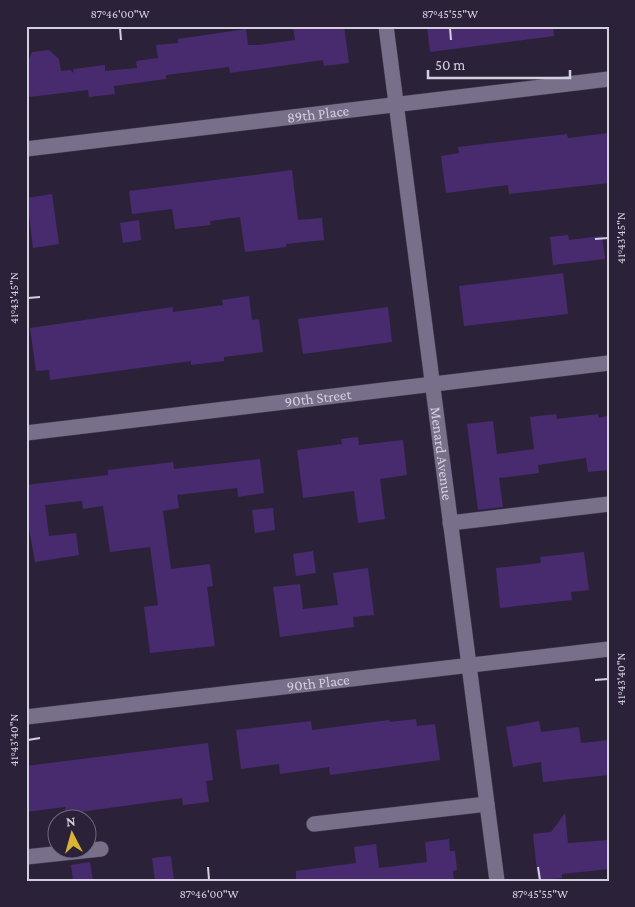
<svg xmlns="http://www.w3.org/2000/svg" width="635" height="907" viewBox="0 0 635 907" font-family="'Crimson Pro',serif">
<rect width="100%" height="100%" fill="#2b2239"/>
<g fill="#482b6e">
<polygon points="302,26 344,26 349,63 324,66 323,60 230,73 229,67 166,75 166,79 114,86 115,94 89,97 88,90 29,97 26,67 32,52 49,50 59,59 61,71 70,70 74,73 73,69 105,65 105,71 137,68 136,61 158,58 156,45 178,43 178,39 246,29 248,45 259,45 295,40 293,27"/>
<polygon points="427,26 553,26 554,36 430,52"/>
<polygon points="609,133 609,183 509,194 508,185 446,193 441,156 459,153 458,147 567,134 568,138"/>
<polygon points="292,170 298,220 322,218 324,240 286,244 286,247 245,252 240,217 210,221 211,225 175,229 172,209 132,214 129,191"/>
<polygon points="52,194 59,244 33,248 27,198"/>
<polygon points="139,220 141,240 123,243 120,223"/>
<polygon points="568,235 569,240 602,236 605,259 553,265 550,237"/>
<polygon points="563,273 568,314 464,326 459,286"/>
<polygon points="249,296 252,320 259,319 263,352 224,357 224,361 191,365 191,361 50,380 49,370 36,371 30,328 173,307 173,312 223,305 222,300"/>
<polygon points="388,307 392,342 303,354 298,319"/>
<polygon points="556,414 557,419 598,414 599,418 607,416 609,470 588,472 586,458 538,465 539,473 499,478 503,507 478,510 467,424 493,421 497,454 534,449 530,417"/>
<polygon points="358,437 359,445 403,440 407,475 380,479 385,519 358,523 354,491 303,498 297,450 342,444 341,439"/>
<polygon points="260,459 264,493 238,497 237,488 177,495 179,508 163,511 171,569 210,564 213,586 207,587 215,646 150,653 144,607 158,605 150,547 110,552 103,506 83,509 82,501 45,505 49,536 76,533 79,555 35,562 26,512 26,485 108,475 108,470 173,462 174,469"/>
<polygon points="273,508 275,530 255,533 252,510"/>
<polygon points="313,551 316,573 296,576 293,554"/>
<polygon points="584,552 589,590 571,592 572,600 500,608 496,568 541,563 540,557"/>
<polygon points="368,568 374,615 353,617 354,627 280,637 273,587 300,584 303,609 338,605 333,573"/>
<polygon points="416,719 417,726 435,724 440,760 330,775 329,767 280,774 279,764 241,769 236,730 311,721 312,730 389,720 390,722"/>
<polygon points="539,721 541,732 579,727 581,743 609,740 609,775 543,782 541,762 513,767 506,727"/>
<polygon points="208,743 213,780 206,781 209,802 183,805 182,798 65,814 65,807 26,812 26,766"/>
<polygon points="565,813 568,843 609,840 609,869 562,874 562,878 538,880 533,834 551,832"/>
<polygon points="449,839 450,851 455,851 457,870 453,871 454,881 296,881 296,871 356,863 354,847 376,844 379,868 427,862 425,842"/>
<polygon points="171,856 174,881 155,881 152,858"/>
<polygon points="90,862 93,881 73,881 71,865"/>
</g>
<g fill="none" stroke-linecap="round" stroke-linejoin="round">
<g stroke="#453e51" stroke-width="16">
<g id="minor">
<path id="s1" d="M386,26L497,881"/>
<path id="s2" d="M26,149L609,79"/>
<path id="s3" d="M26,433L609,363"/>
<polyline points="450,523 609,504"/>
<path id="s4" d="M26,717L609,649"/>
<polyline points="314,824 487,804"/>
<polyline points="26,857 101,849"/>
</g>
</g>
<use href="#minor" stroke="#786f8b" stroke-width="15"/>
</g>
<path fill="none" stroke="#d4cfde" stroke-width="2" d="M120,28L121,40M450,28L451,40M595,239L608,238M28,298L40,297M595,680L608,679M28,740L40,738M208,867L209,880M538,867L540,880"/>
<g text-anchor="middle" stroke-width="5" stroke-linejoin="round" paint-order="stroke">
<g font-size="15" fill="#d4cfde" stroke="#2b2239">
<text dy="5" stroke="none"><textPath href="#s2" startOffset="294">89th Place</textPath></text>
<text dy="5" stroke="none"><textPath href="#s3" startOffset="294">90th Street</textPath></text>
<text dy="5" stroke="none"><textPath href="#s1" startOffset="431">Menard Avenue</textPath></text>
<text dy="5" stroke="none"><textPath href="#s4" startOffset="294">90th Place</textPath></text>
</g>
</g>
<rect width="635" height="907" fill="none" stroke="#2b2239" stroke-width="55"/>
<g transform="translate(72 834) rotate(354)"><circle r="24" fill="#2b2239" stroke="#6f677b"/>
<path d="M0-4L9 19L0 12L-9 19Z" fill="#dab333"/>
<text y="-8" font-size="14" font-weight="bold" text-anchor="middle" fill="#d4cfde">N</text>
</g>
<path d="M428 70v8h142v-8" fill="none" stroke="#d4cfde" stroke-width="2.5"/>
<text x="435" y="70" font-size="15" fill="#d4cfde" stroke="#2b2239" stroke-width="4" paint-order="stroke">50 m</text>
<rect x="28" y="28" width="580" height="852" fill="none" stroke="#d4cfde" stroke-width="2"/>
<g font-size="12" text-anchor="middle" fill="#d4cfde">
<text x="120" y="18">87°46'00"W</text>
<text x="450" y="18">87°45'55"W</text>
<text transform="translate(621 238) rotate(-90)" y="4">41°43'45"N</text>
<text transform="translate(14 298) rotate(-90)" y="4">41°43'45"N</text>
<text transform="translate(621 679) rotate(-90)" y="4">41°43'40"N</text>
<text transform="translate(14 740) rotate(-90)" y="4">41°43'40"N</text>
<text x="209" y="898">87°46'00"W</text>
<text x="540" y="898">87°45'55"W</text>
</g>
</svg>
